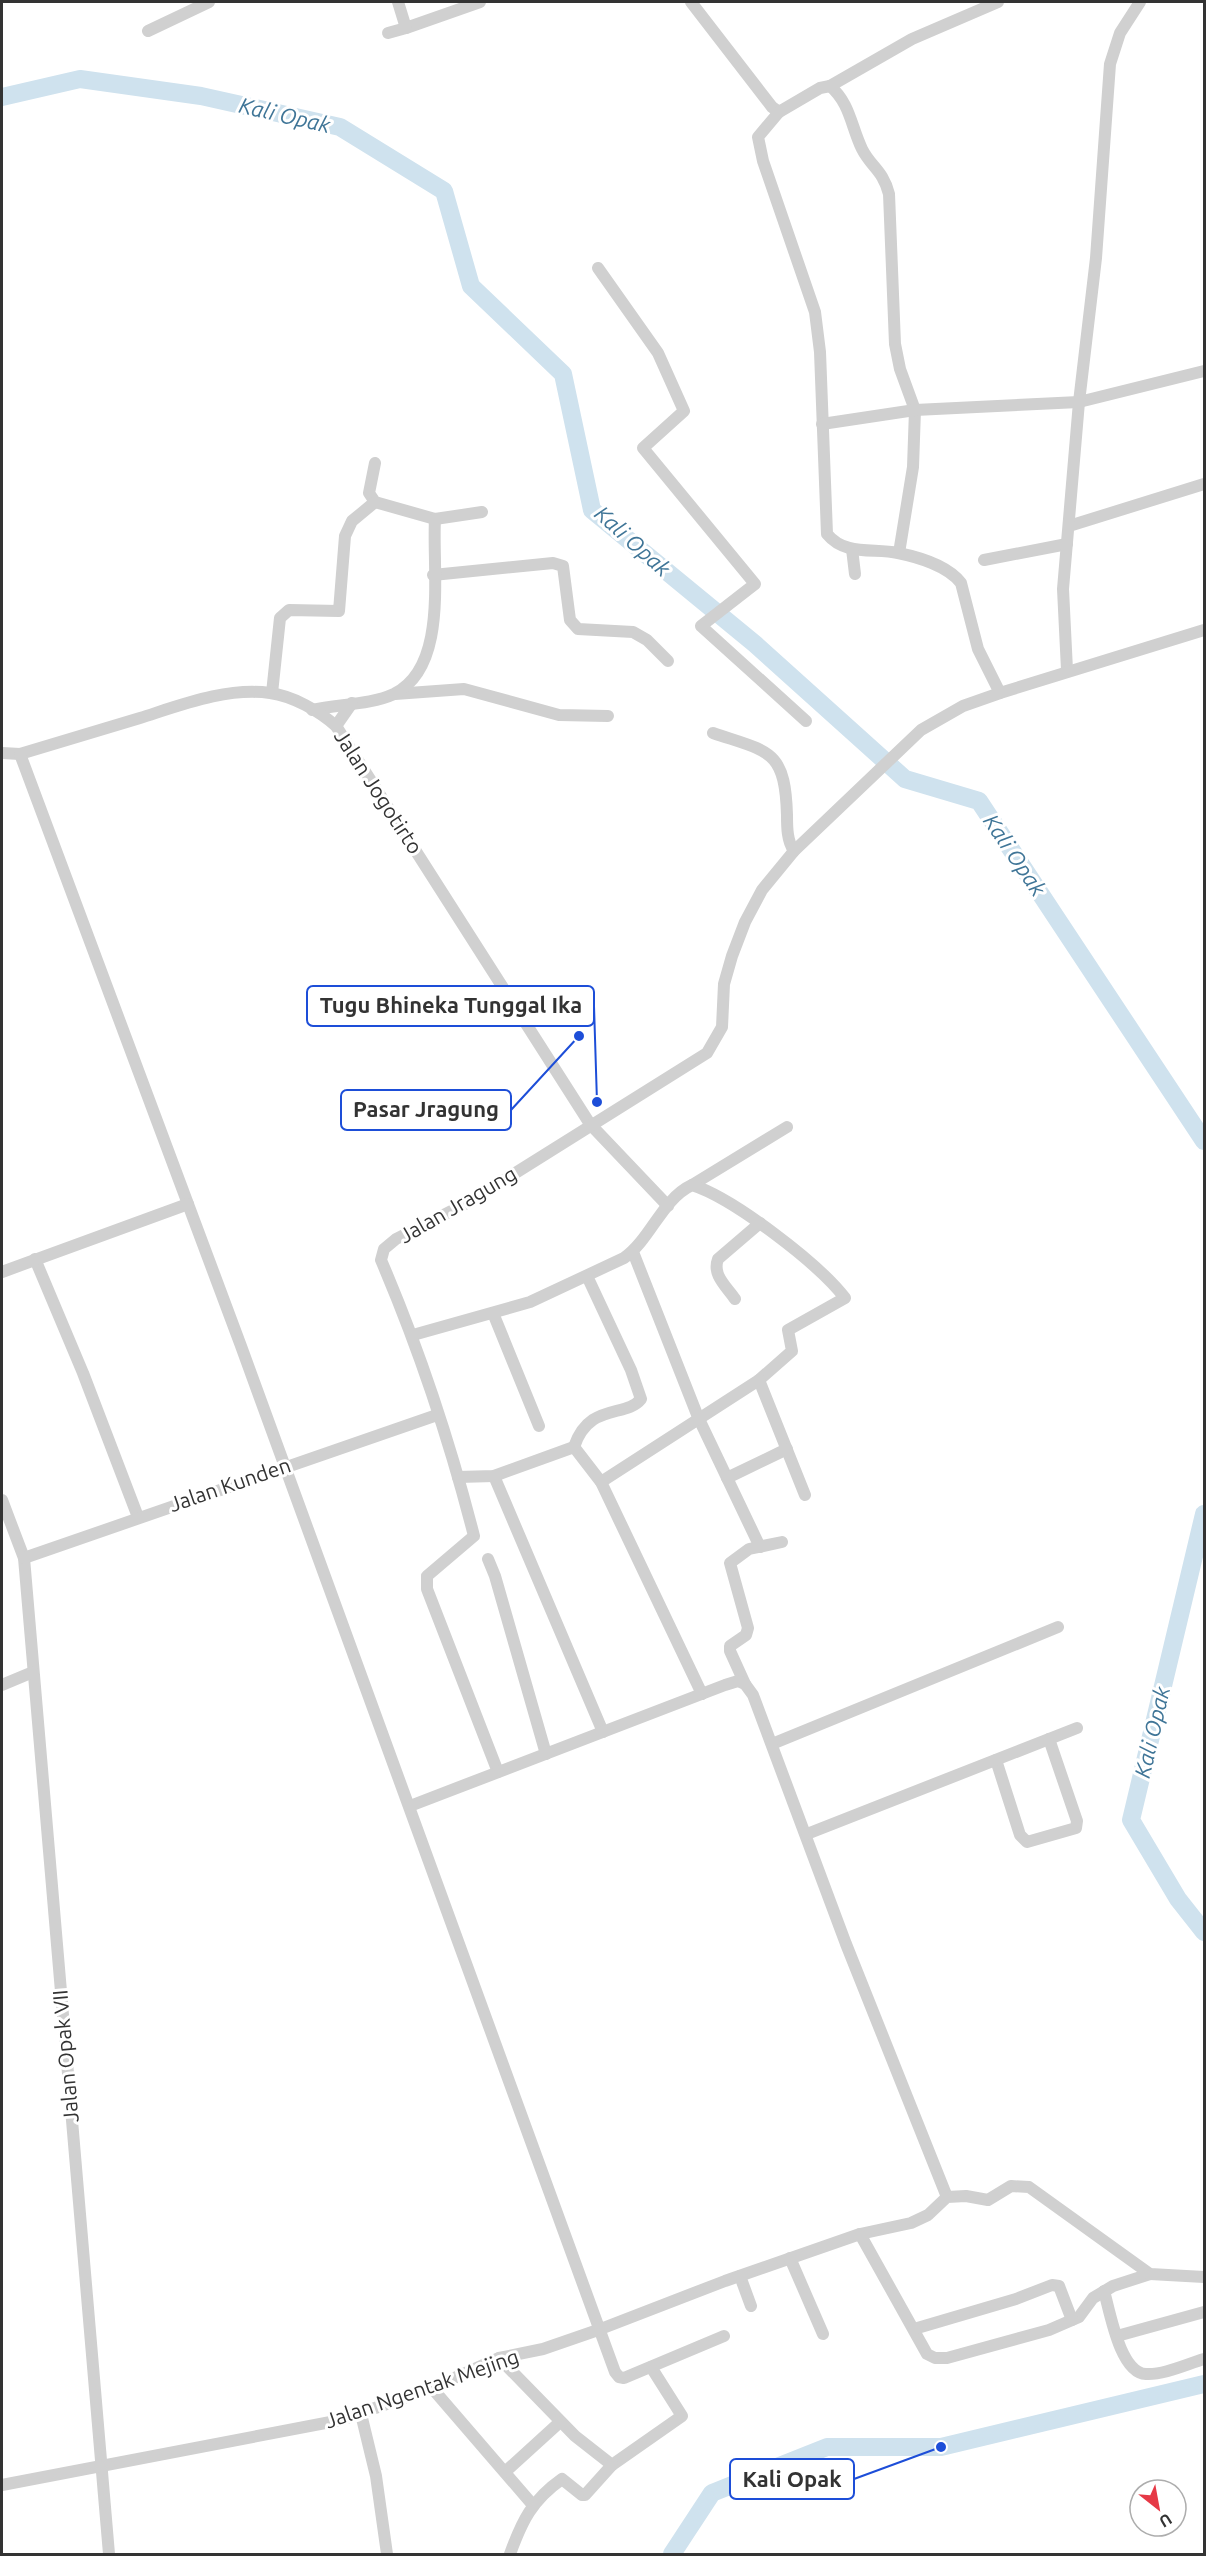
<svg xmlns="http://www.w3.org/2000/svg" width="1206" height="2556" viewBox="0 0 1206 2556" font-family="Ubuntu,sans-serif">
<rect width="100%" height="100%" fill="#fff"/>
<g fill="none" stroke-linecap="round" stroke-linejoin="round">
<g stroke="#cfe2ee" stroke-width="18">
<polyline points="2,97 80,79 201,96 340,127 444,191 471,286 563,374 592,510 755,644 905,779 979,801 1204,1141"/>
<polyline points="1204,1514 1131,1820 1178,1899 1204,1932"/>
<polyline points="672,2554 712,2493 827,2447 941,2447 1204,2384"/>
</g>
<g stroke="#d0d0d0" stroke-width="12">
<polyline points="398,2 406,28 480,2"/>
<path d="M691,2L772,107L779,112L820,88L830,86C850,103 851,126 862,149C871,167 883,170 889,194L895,344L900,369L915,410L913,467L899,553"/>
<polyline points="148,31 209,2"/>
<polyline points="388,33 406,28"/>
<polyline points="830,86 912,39 998,2"/>
<path d="M779,112L758,137L763,161L815,312L820,352L827,534C845,556 873,548 898,553C918,557 948,566 961,583L978,649L1000,693"/>
<polyline points="598,268 658,353 684,411 643,448 755,584 701,626 806,721"/>
<polyline points="822,424 915,410 1079,402 1204,371"/>
<polyline points="375,463 369,493 375,502 435,519 482,512"/>
<polyline points="1069,526 1204,484"/>
<polyline points="852,549 855,574"/>
<polyline points="984,560 1067,544"/>
<polyline points="433,575 553,563 563,566 570,620 578,629 633,632 647,640 668,661"/>
<polyline points="1067,670 1063,589 1079,402 1096,258 1110,64 1120,33 1140,2"/>
<polyline points="272,693 280,618 289,610 339,611 345,536 352,521 375,502"/>
<polyline points="395,694 464,689 559,715 608,716"/>
<path d="M312,710C338,704 370,705 394,694C449,667 432,571 435,519"/>
<polyline points="336,726 352,703"/>
<path d="M713,733C769,752 785,749 787,815C787,827 787,841 794,851"/>
<path d="M2,753L20,754C60,742 100,730 140,718C181,705 227,687 270,693C293,696 319,711 336,726L590,1124L668,1206"/>
<polyline points="20,754 241,1346 615,2372 619,2377 624,2378 724,2336"/>
<polyline points="692,1185 787,1127"/>
<polyline points="633,1252 698,1417 760,1547"/>
<polyline points="35,1259 83,1373 138,1517"/>
<polyline points="2,1272 188,1204"/>
<path d="M735,1299C726,1286 712,1275 718,1259L760,1223"/>
<polyline points="493,1313 539,1426"/>
<path d="M413,1335L530,1302L624,1258C651,1239 662,1199 692,1185C733,1198 818,1263 845,1298L788,1330L792,1351L759,1380L601,1482"/>
<polyline points="759,1380 805,1495"/>
<path d="M574,1447C589,1402 626,1418 641,1399L631,1370L587,1276"/>
<polyline points="494,1476 603,1732"/>
<polyline points="458,1477 494,1476 574,1447 601,1482 702,1694"/>
<polyline points="727,1478 787,1449"/>
<polyline points="2,1500 24,1558 109,2554"/>
<polyline points="24,1558 437,1415"/>
<polyline points="488,1559 495,1576 546,1754"/>
<polyline points="745,1684 730,1651 730,1646 746,1635 748,1628 730,1563 749,1549 782,1542"/>
<polyline points="2,1685 33,1672"/>
<polyline points="772,1744 1058,1627"/>
<polyline points="996,1760 1020,1835 1027,1842 1076,1828 1077,1821 1049,1739"/>
<path d="M498,1772L427,1589V1576L474,1536C450,1442 419,1349 381,1260L384,1249L396,1239L469,1202L707,1053L722,1027L724,984L732,956L745,922L762,890L794,851L921,730L963,706L1000,693L1204,630"/>
<polyline points="410,1806 725,1685 738,1681 745,1684 753,1695 846,1944 947,2197"/>
<polyline points="807,1834 1077,1728"/>
<polyline points="860,2234 927,2354 935,2358 947,2358 1049,2330 1079,2317 1093,2298 1113,2286 1150,2274"/>
<polyline points="790,2258 823,2334"/>
<polyline points="740,2276 751,2306"/>
<path d="M1104,2291C1110,2312 1120,2373 1146,2374C1164,2375 1187,2364 1204,2359"/>
<polyline points="914,2329 1016,2299 1052,2285 1059,2286 1072,2320"/>
<polyline points="1117,2336 1204,2312"/>
<polyline points="499,2358 575,2436 612,2465 682,2416 651,2367"/>
<polyline points="432,2388 532,2504"/>
<polyline points="361,2414 376,2476 387,2554"/>
<polyline points="505,2472 560,2422"/>
<polyline points="2,2485 341,2420 432,2388 499,2358 543,2349 598,2330 725,2281 860,2234 911,2223 928,2215 947,2197 966,2196 988,2200 1011,2186 1029,2187 1150,2274 1204,2277"/>
<path d="M510,2554C522,2521 532,2500 562,2479L582,2495H585L612,2465"/>
</g>
</g>
<g text-anchor="middle" stroke-width="6" stroke-linejoin="round" paint-order="stroke">
<g font-size="21" fill="#333" stroke="#fff">
<text transform="translate(378 792) rotate(57)" y="7">Jalan Jogotirto</text>
<text transform="translate(458 1205) rotate(-30)" y="7">Jalan Jragung</text>
<text transform="translate(230 1485) rotate(-19)" y="7">Jalan Kunden</text>
<text transform="translate(66 2056) rotate(-95)" y="7">Jalan Opak VII</text>
<text transform="translate(422 2389) rotate(-19)" y="7">Jalan Ngentak Mejing</text>
</g>
<g font-size="22" font-style="italic" fill="#3f7597" stroke="#fff">
<text transform="translate(285 115) rotate(13)" y="8">Kali Opak</text>
<text transform="translate(633 541) rotate(42)" y="8">Kali Opak</text>
<text transform="translate(1015 855) rotate(56)" y="8">Kali Opak</text>
<text transform="translate(1152 1732) rotate(-77)" y="8">Kali Opak</text>
</g>
</g>
<path fill="none" stroke="#1d4ed8" stroke-width="2" d="M597 1102L594 1006M579 1036L511 1110M941 2447L854 2479"/>
<g fill="#1d4ed8" stroke="#fff" stroke-width="2">
<circle cx="597" cy="1102" r="6"/>
<circle cx="579" cy="1036" r="6"/>
<circle cx="941" cy="2447" r="6"/>
</g>
<g fill="#fff" stroke="#1d4ed8" stroke-width="2">
<rect x="307" y="986" width="287" height="40" rx="6"/>
<rect x="341" y="1090" width="170" height="40" rx="6"/>
<rect x="730" y="2459" width="124" height="40" rx="6"/>
</g>
<g font-size="22" text-anchor="middle" font-weight="bold" fill="#333">
<text x="451" y="1013">Tugu Bhineka Tunggal Ika</text>
<text x="426" y="1117">Pasar Jragung</text>
<text x="792" y="2487">Kali Opak</text>
</g>
<rect width="1206" height="2556" fill="none" stroke="#333333" stroke-width="6"/>
<g transform="translate(1158 2508) rotate(149)"><circle r="28" fill="#ffffff" stroke="#adadad" stroke-width="1.5"/>
<path d="M0-4.5L10 22L0 15L-10 22Z" fill="#e63946"/>
<text y="-9" font-size="16" font-weight="bold" text-anchor="middle" fill="#333333">U</text>
</g>
</svg>
